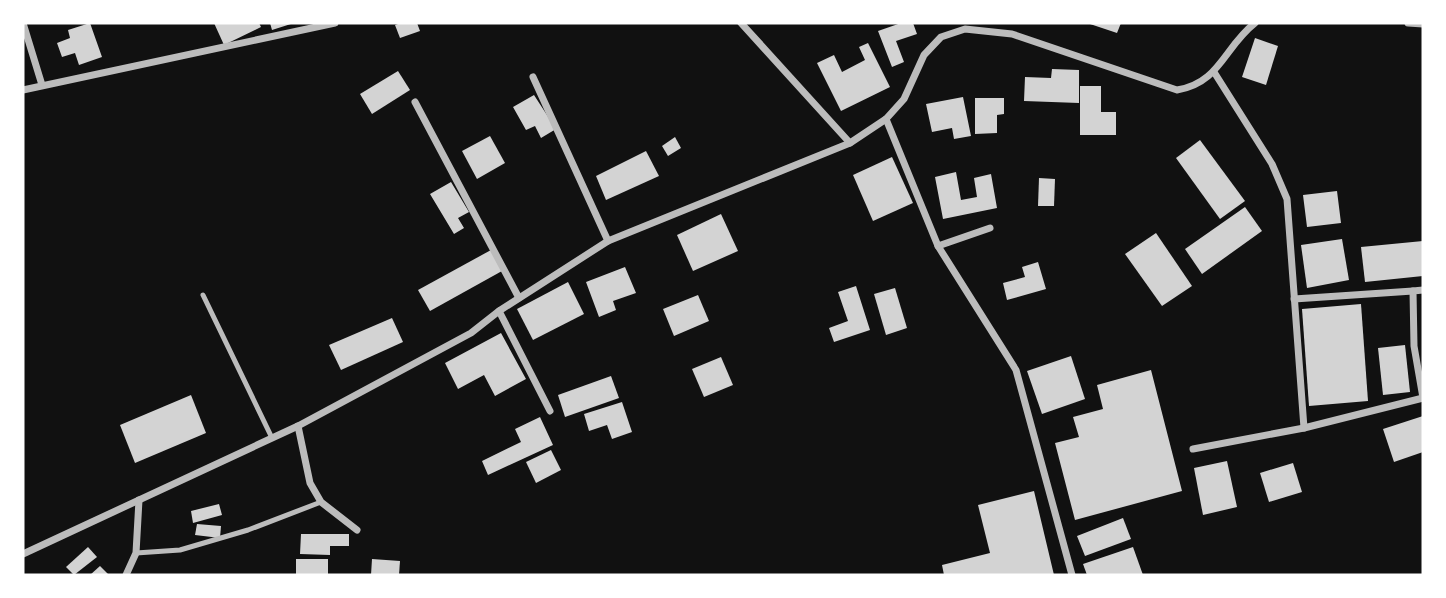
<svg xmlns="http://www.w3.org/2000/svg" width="1446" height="598" viewBox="0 0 1446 598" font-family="'Libre Baskerville',serif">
<rect width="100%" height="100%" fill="#111"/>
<g fill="#d3d3d3">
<polygon points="90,23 102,57 79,65 75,53 62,57 57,43 70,38 68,30"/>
<polygon points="214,23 259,23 261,27 224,45"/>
<polygon points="270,23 294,23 272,30"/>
<polygon points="401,23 417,23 420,31 400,38 395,25"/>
<polygon points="901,23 913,23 917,34 896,41 904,62 892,67 878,31"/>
<polygon points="1087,23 1121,23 1117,33"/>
<polygon points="1255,38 1278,46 1266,85 1242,77"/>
<polygon points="868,43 890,87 841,111 817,63 834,55 842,72 865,60 859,47"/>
<polygon points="1052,69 1079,70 1079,103 1024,101 1025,77 1051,78"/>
<polygon points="398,71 410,90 372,114 360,94"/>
<polygon points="1080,86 1101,86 1101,112 1116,112 1116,135 1080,135"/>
<polygon points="534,95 556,129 541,138 535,126 526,130 513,107"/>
<polygon points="963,97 971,136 954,139 952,128 932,132 926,104"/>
<polygon points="975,98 1004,98 1004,114 997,115 997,133 975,134"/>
<polygon points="490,136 505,163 477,179 462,151"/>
<polygon points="675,137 681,148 668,156 662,146"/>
<polygon points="1200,140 1245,201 1220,219 1176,158"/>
<polygon points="646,151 659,176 606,200 596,176"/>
<polygon points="892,157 913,203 873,221 853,175"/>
<polygon points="956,172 961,200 977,197 974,178 991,174 997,208 943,219 935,177"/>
<polygon points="1039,178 1055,179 1054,206 1038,206"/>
<polygon points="451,182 469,212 458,218 464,228 454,234 430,194"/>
<polygon points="1337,191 1341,223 1307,227 1303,195"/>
<polygon points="1245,207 1262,231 1202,274 1185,249"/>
<polygon points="721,214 738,251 693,271 677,235"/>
<polygon points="1156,233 1192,286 1162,306 1125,254"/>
<polygon points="1342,239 1349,280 1307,288 1301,245"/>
<polygon points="1423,241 1423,276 1365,282 1361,247"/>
<polygon points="491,250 502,271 430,311 418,290"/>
<polygon points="1038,262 1046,289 1007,300 1003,283 1025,277 1022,267"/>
<polygon points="625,267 636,293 613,301 616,310 599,317 586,282"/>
<polygon points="568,282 584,314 533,340 517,309"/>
<polygon points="856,286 870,330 834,342 829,328 848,321 838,292"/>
<polygon points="895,288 907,328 886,335 874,294"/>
<polygon points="698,295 709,321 674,336 663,309"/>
<polygon points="1361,304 1368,401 1309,406 1302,309"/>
<polygon points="392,318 403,342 341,370 329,345"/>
<polygon points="501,333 526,379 495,396 484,375 458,389 445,363"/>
<polygon points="1405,345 1410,392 1383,395 1378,348"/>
<polygon points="1071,356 1085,399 1042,414 1027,371"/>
<polygon points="721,357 733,385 704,397 692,369"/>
<polygon points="1151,370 1182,491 1075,520 1055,443 1079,437 1073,417 1103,409 1097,385"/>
<polygon points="611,376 619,398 565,417 558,395"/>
<polygon points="191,395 206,433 135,463 120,425"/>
<polygon points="622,402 632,432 612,439 607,425 589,431 584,414"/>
<polygon points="1423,416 1423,452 1394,462 1383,429"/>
<polygon points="540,417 553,445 488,475 482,461 521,442 515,429"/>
<polygon points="551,450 561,470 536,483 526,462"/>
<polygon points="1227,461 1237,507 1203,515 1194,468"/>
<polygon points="1293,463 1302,492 1269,502 1260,473"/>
<polygon points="1034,491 1054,575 944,575 942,565 990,553 978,505"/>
<polygon points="219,504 222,515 193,523 191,511"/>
<polygon points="1123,518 1131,539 1085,556 1077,536"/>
<polygon points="197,524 221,526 220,538 195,535"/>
<polygon points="301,534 349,534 349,546 330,546 330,555 300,554"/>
<polygon points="88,547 97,557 74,575 66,567"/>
<polygon points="1133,547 1143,575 1087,575 1083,564"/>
<rect x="296" y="559" width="32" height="16"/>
<polygon points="372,559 400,561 399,575 371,575"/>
<polygon points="100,566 109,575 90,575"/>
</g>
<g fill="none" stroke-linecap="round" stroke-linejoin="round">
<g stroke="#bcbcbc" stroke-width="5">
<polyline points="203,295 272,438"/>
<polyline points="136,553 180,550 248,530 321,502"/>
</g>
<g stroke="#bcbcbc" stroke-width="7">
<polyline points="23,23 42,85"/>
<polyline points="741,23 850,143"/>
<polyline points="1408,23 1423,24"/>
<polyline points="1214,72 1272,164 1287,199 1304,428"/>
<polyline points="533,77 608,241"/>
<polyline points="23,90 335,23"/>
<polyline points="415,102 519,298"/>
<polyline points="886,119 938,246 1016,370 1072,575"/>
<polyline points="938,246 990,228"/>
<polyline points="1294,299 1413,291"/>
<polyline points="499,311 550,411"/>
<polyline points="1423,398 1414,346 1413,291 1423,290"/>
<polyline points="298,426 310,483 321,502 357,530"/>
<polyline points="1193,449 1304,428 1423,398"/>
<path d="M23,554L298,426L471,333L499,311L608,241L850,143L886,119L904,99L924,55L941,37L965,29L1012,34L1177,90C1220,83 1224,47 1255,23"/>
<polyline points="126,575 136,553 139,500"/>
</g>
</g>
<rect width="1446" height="598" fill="none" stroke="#ffffff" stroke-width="49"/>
</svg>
